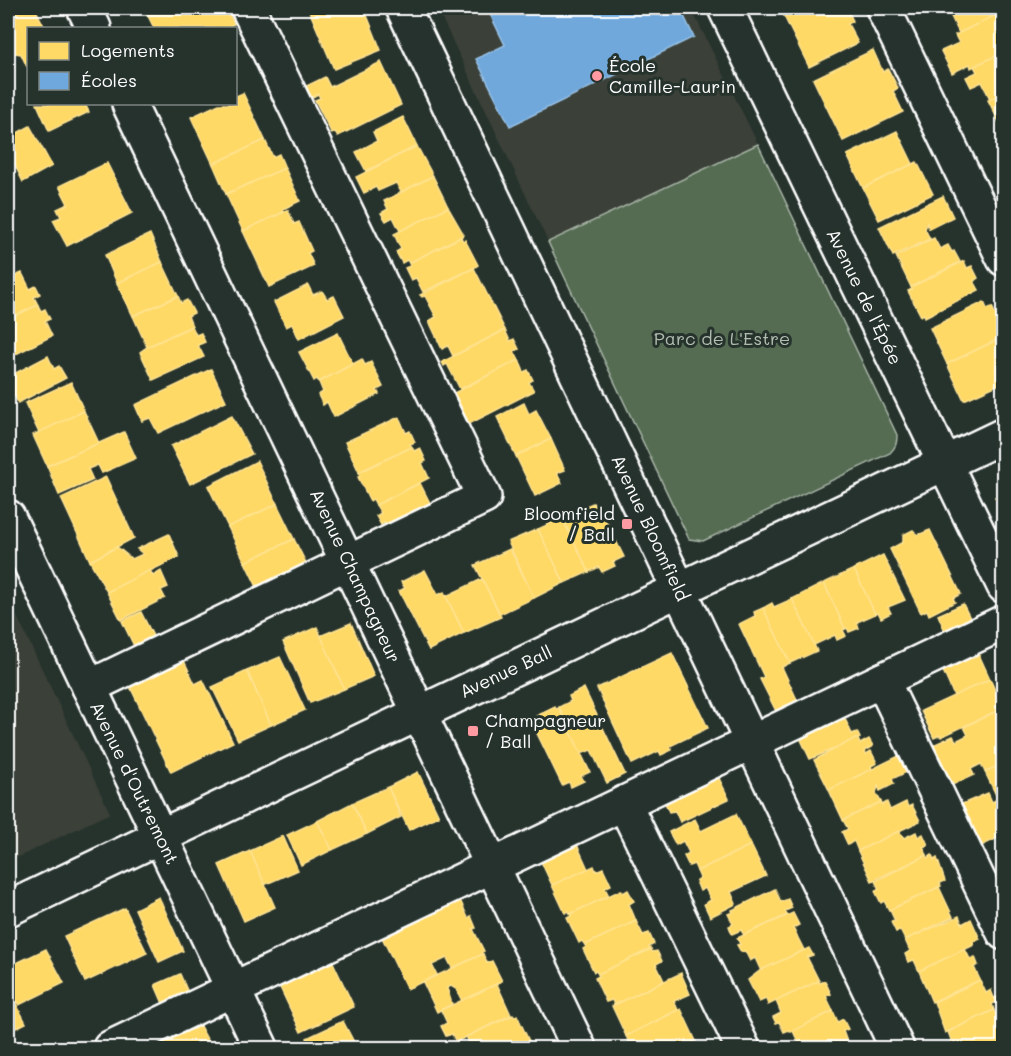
<svg xmlns="http://www.w3.org/2000/svg" width="1011" height="1056" viewBox="0 0 1011 1056" font-family="Mali,sans-serif">
<rect width="100%" height="100%" fill="#26332d"/>
<filter id="ink" filterUnits="userSpaceOnUse"><feTurbulence type="fractalNoise" baseFrequency=".0167" numOctaves="2"/><feDisplacementMap in="SourceGraphic" scale="12" xChannelSelector="R" yChannelSelector="G"/><feConvolveMatrix kernelMatrix="1 2 1 2 8 2 1 2 1" color-interpolation-filters="sRGB"/></filter>
<g filter="url(#ink)">
<g fill="#3a4038">
<polygon points="437,8 691,8 758,144 548,242"/>
<polygon points="8,597 110,813 8,862"/>
</g>
<path fill="#546c52" stroke="#aab6a8" stroke-width="1.5" d="M758,144L897,435C897,443 896,447 890,453L703,541L689,539L548,242Z"/>
<g fill="#ffd966" stroke="#ffe494" stroke-width="1.5">
<polygon points="8,8 35,8 45,28 28,28 27,67 21,54 15,53 10,55 12,61 8,63"/>
<polygon points="144,8 226,8 234,24 226,28 154,28"/>
<polygon points="308,8 364,8 381,50 334,69"/>
<polygon points="780,8 847,8 853,21 848,24 858,43 809,67"/>
<polygon points="947,8 1002,8 1004,11 959,33"/>
<polygon points="1004,11 1004,52 971,68 970,64 952,73 941,51 959,43 955,35"/>
<polygon points="873,50 883,72 888,69 898,88 893,91 903,112 843,141 813,79"/>
<polygon points="1004,52 1004,92 990,99 982,82 971,87 966,77 977,72 974,66"/>
<polygon points="381,62 401,105 338,136 335,132 332,134 315,100 320,98 318,94 300,104 294,92 325,77 330,87"/>
<polygon points="243,93 265,140 213,164 191,117 219,104 236,104 236,96"/>
<polygon points="1004,93 1004,130 1003,130 988,100"/>
<polygon points="37,104 85,104 89,112 49,131"/>
<polygon points="403,117 417,146 366,171 356,152 377,141 373,132"/>
<polygon points="30,126 52,166 23,182 8,151 8,138"/>
<polygon points="897,131 913,164 863,188 847,155"/>
<polygon points="265,140 273,157 279,154 285,168 226,194 213,164"/>
<polygon points="417,146 433,176 401,192 396,183 378,191 376,187 364,193 356,177"/>
<polygon points="917,162 933,194 879,220 863,188"/>
<polygon points="107,163 132,213 67,246 53,220 61,217 57,209 68,204 59,186"/>
<polygon points="285,168 300,201 283,209 284,212 243,231 226,194"/>
<polygon points="433,176 448,207 400,231 393,217 386,221 381,213 388,209 384,201"/>
<polygon points="943,196 953,217 929,229 927,223 925,229 930,239 893,256 879,227"/>
<polygon points="448,207 464,235 409,263 407,260 402,263 396,252 401,249 394,234"/>
<polygon points="288,210 294,224 299,222 312,251 308,253 314,266 269,287 243,231"/>
<polygon points="150,234 162,262 117,283 105,255"/>
<polygon points="461,237 463,241 465,240 478,265 474,268 423,292 416,278 411,280 405,268 410,266 409,263"/>
<polygon points="934,238 940,249 948,245 952,252 954,251 960,262 911,287 896,256"/>
<polygon points="964,261 967,268 972,266 978,278 974,281 979,290 925,317 924,314 921,316 908,291 912,289 911,287"/>
<polygon points="162,262 178,296 133,316 117,283"/>
<polygon points="474,268 505,330 453,356 448,346 442,349 429,321 436,317 425,296 422,297 420,295"/>
<polygon points="22,273 30,289 36,286 40,294 34,297 38,305 8,319 8,279"/>
<polygon points="308,285 313,295 322,291 327,299 334,296 344,316 299,339 292,324 286,327 274,302"/>
<polygon points="178,296 181,303 187,300 194,313 188,316 192,326 147,347 133,316"/>
<polygon points="984,302 987,309 992,307 1004,331 999,333 1001,338 947,364 930,328"/>
<polygon points="38,305 41,311 45,309 50,319 45,321 52,336 8,358 8,319"/>
<polygon points="192,326 196,335 201,333 205,342 198,345 204,357 153,380 140,352 147,347"/>
<polygon points="505,330 510,341 514,339 519,349 514,351 519,360 460,389 447,364 444,366 442,362"/>
<polygon points="338,333 353,364 319,382 317,379 314,381 299,352"/>
<polygon points="1001,338 1004,343 1004,382 964,400 947,364"/>
<polygon points="48,356 54,369 59,366 66,378 18,403 8,382 8,377"/>
<polygon points="362,359 365,365 371,362 383,387 377,390 379,394 334,417 327,402 323,405 318,395 323,392 319,382"/>
<polygon points="519,360 524,372 528,370 533,380 529,382 534,391 469,424 455,396 452,398 450,395"/>
<polygon points="211,369 226,401 158,433 150,418 142,421 135,405"/>
<polygon points="71,382 84,411 39,433 25,403"/>
<polygon points="524,403 529,414 536,410 551,439 516,456 497,417"/>
<polygon points="84,411 99,443 47,466 33,435"/>
<polygon points="232,416 252,454 190,484 171,446"/>
<polygon points="399,417 406,433 410,431 415,442 410,444 412,447 359,472 345,442"/>
<polygon points="124,432 136,458 102,473 98,465 88,469 93,480 59,495 47,466"/>
<polygon points="551,439 565,470 557,473 562,483 535,496 516,456"/>
<polygon points="412,447 414,451 420,448 426,461 422,463 429,478 376,505 373,499 370,501 358,477 360,476 359,472"/>
<polygon points="257,461 277,504 228,527 208,486"/>
<polygon points="106,477 134,538 90,561 61,498"/>
<polygon points="420,483 435,513 390,535 384,523 381,525 376,516 381,513 376,505"/>
<polygon points="1004,490 1004,514 995,497 998,496 997,494"/>
<polygon points="593,503 596,508 599,507 624,557 613,562 615,566 602,572 599,567 589,572 565,524 582,516 579,509"/>
<polygon points="277,504 294,539 245,562 228,527"/>
<polygon points="562,518 589,572 564,583 538,529"/>
<polygon points="538,529 564,583 534,598 508,542"/>
<polygon points="913,530 918,535 930,530 961,594 953,598 955,602 929,615 927,610 921,613 890,549 903,542 903,535"/>
<polygon points="169,534 179,557 107,592 90,561 117,547 132,559 143,554 137,549"/>
<polygon points="294,539 308,567 259,591 245,562"/>
<polygon points="510,549 534,598 500,614 475,565"/>
<polygon points="883,555 905,600 888,607 891,613 881,618 878,612 875,614 854,569"/>
<polygon points="854,569 875,614 857,622 859,628 849,632 847,628 845,629 824,583"/>
<polygon points="150,570 153,576 161,571 168,587 161,590 165,598 121,620 107,592"/>
<polygon points="425,570 438,595 444,592 464,633 429,650 399,591 405,588 401,582"/>
<polygon points="482,579 501,617 464,633 446,596"/>
<polygon points="824,583 845,629 843,630 846,636 837,640 835,635 814,645 792,599"/>
<polygon points="792,599 817,651 790,663 763,608 772,603 774,607"/>
<polygon points="963,604 975,628 949,640 938,615"/>
<polygon points="763,608 790,663 782,667 799,704 778,715 760,679 764,677 739,624 755,616 754,612"/>
<polygon points="141,612 154,638 135,648 122,621"/>
<polygon points="351,623 374,676 344,689 320,636"/>
<polygon points="317,627 344,689 310,703 283,642"/>
<polygon points="976,648 990,679 954,696 940,664"/>
<polygon points="179,650 195,684 203,680 233,742 171,772 125,676"/>
<polygon points="672,653 708,728 670,746 672,750 661,755 659,751 632,764 597,688"/>
<polygon points="280,657 305,710 271,725 247,671"/>
<polygon points="247,671 271,725 238,740 212,687"/>
<polygon points="990,679 1003,708 941,737 940,735 934,738 921,711"/>
<polygon points="584,688 625,774 607,783 591,750 581,754 559,707 571,701 569,696"/>
<polygon points="555,707 556,709 559,708 590,772 581,776 584,781 571,787 569,782 562,785 531,721 533,720 532,718"/>
<polygon points="840,708 852,734 857,732 860,738 810,759 796,729"/>
<polygon points="1003,708 1004,763 985,772 981,764 971,769 974,775 952,785 933,745 953,736 956,741 968,735 964,727"/>
<polygon points="854,739 858,739 860,744 869,739 873,746 864,751 866,754 871,751 877,763 871,766 872,769 829,790 814,760"/>
<polygon points="905,753 913,769 892,779 894,784 880,791 878,786 876,793 881,802 843,820 829,790"/>
<polygon points="1004,763 1004,823 1001,824 1004,835 979,847 960,805 988,793 992,802 998,799 985,772"/>
<polygon points="714,768 729,799 680,822 675,811 669,812 662,796"/>
<polygon points="418,772 439,816 409,830 388,787"/>
<polygon points="388,787 401,817 367,834 352,803"/>
<polygon points="881,802 882,805 887,802 890,810 906,802 908,807 912,805 920,821 858,851 854,841 848,845 842,832 848,829 843,820"/>
<polygon points="352,803 367,834 332,850 317,821"/>
<polygon points="736,814 751,845 697,871 694,864 689,866 684,856 689,853 683,841 676,845 669,832 695,819 701,831"/>
<polygon points="317,821 332,850 301,865 287,835"/>
<polygon points="899,831 904,838 916,832 918,837 923,834 928,845 923,847 927,855 872,881 858,851"/>
<polygon points="283,836 298,870 264,885 250,851"/>
<polygon points="574,838 588,869 552,885 538,855"/>
<polygon points="751,845 766,876 731,892 736,904 710,917 704,904 711,900 705,888 700,891 696,881 700,878 697,871"/>
<polygon points="250,851 275,907 244,921 219,865"/>
<polygon points="927,855 928,858 932,855 934,860 937,858 945,881 940,883 941,886 889,910 884,901 881,903 875,891 879,889 875,881"/>
<polygon points="594,866 596,871 603,868 611,885 605,888 609,896 570,914 569,911 565,913 552,885"/>
<polygon points="939,887 953,917 905,940 900,930 896,932 891,922 895,921 890,910"/>
<polygon points="775,889 781,902 788,899 792,908 785,911 787,915 744,935 741,930 732,934 729,926 733,924 728,914 733,912 732,910"/>
<polygon points="621,890 623,893 628,890 634,901 629,904 636,921 585,945 582,941 579,943 567,918 571,916 570,914"/>
<polygon points="457,893 468,918 471,916 476,928 473,929 484,951 481,952 483,954 452,968 447,958 432,965 437,975 407,989 378,929"/>
<polygon points="159,897 183,951 159,962 135,909"/>
<polygon points="125,908 147,953 85,982 64,936"/>
<polygon points="793,913 799,925 793,928 804,950 761,971 755,958 750,961 745,951 741,952 737,945 740,944 737,938"/>
<polygon points="959,916 962,924 971,919 980,939 973,942 974,945 919,971 914,960 908,962 905,954 910,951 905,940"/>
<polygon points="636,921 643,935 649,933 654,944 649,947 651,949 598,974 596,971 594,972 583,949 586,947 585,945"/>
<polygon points="809,948 813,955 807,957 819,981 768,1005 766,999 759,1002 748,980 761,970"/>
<polygon points="46,949 64,983 19,1005 8,981 8,967"/>
<polygon points="651,949 652,952 657,951 662,961 656,964 664,981 614,1005 612,1000 606,1002 595,978 599,976 598,974"/>
<polygon points="965,949 970,959 975,957 978,965 974,967 980,980 932,1002 919,971"/>
<polygon points="483,954 487,963 492,961 502,981 462,1001 456,989 451,986 447,988 452,1004 437,1012 423,982"/>
<polygon points="331,958 354,1007 301,1032 278,983"/>
<polygon points="681,973 690,994 674,1001 678,1010 626,1036 612,1006"/>
<polygon points="180,974 190,997 165,1008 155,985"/>
<polygon points="980,980 986,993 991,990 994,998 997,997 999,1001 992,1004 994,1010 945,1033 934,1002"/>
<polygon points="819,981 820,983 825,981 831,994 826,996 833,1011 791,1032 789,1030 784,1032 779,1022 776,1023 773,1017 781,1013 776,1001"/>
<polygon points="497,984 511,1015 456,1042 452,1034 446,1036 441,1026 447,1023 441,1010"/>
<polygon points="8,988 26,1023 8,1032"/>
<polygon points="681,1009 696,1041 680,1048 632,1048 626,1036"/>
<polygon points="994,1010 999,1020 1004,1018 1004,1043 992,1048 954,1048 948,1032"/>
<polygon points="833,1011 838,1022 843,1019 848,1029 843,1031 847,1042 834,1048 801,1048 793,1031"/>
<polygon points="194,1015 209,1043 198,1048 131,1048"/>
<polygon points="513,1015 514,1017 517,1015 529,1041 531,1042 519,1048 472,1048 466,1037"/>
<polygon points="343,1021 357,1048 310,1048 307,1038"/>
<polygon points="10,1034 18,1048 8,1048 8,1035"/>
</g>
<polygon fill="#6fa8dc" stroke="#9ac2e6" stroke-width="1.5" points="487,8 680,8 694,37 510,126 476,59 505,45"/>
<g fill="none" stroke-linecap="round" stroke-linejoin="round">
<g stroke="#fff" stroke-width="38">
<g id="minor">
<polyline points="84,8 94,28"/>
<polyline points="403,8 897,1048"/>
<polyline points="725,8 1004,586"/>
<polyline points="883,8 1004,259"/>
<polyline points="129,104 579,1048"/>
<polyline points="8,517 261,1048"/>
<polyline points="882,680 1004,933"/>
<polyline points="89,687 484,497 248,8"/>
<polyline points="624,803 743,1048"/>
<polyline points="8,909 1004,435"/>
<polyline points="110,1048 1004,622"/>
</g>
</g>
<use href="#minor" stroke="#26332d" stroke-width="33"/>
</g>
</g>
<g fill="#ff9aa2" stroke="#26332d" stroke-width="2">
<circle cx="597" cy="76" r="6"/>
<rect x="621" y="518" width="12" height="12" rx="3"/>
<rect x="467" y="725" width="12" height="12" rx="3"/>
</g>
<g text-anchor="middle" stroke-width="6" stroke-linejoin="round" paint-order="stroke">
<g font-size="18" fill="#fff" stroke="#26332d" text-anchor="start">
<text x="609" y="72">École<tspan x="609" dy="21">Camille-Laurin</tspan></text>
<text x="615" y="520" text-anchor="end">Bloomfield<tspan x="615" dy="21">/ Ball</tspan></text>
<text x="485" y="727">Champagneur<tspan x="485" dy="21">/ Ball</tspan></text>
</g>
<g font-size="18" fill="#fff" stroke="#26332d">
<text transform="translate(864 297) rotate(64)" y="6">Avenue de l'Épée</text>
<text transform="translate(650 528) rotate(65)" y="6">Avenue Bloomfield</text>
<text transform="translate(355 576) rotate(65)" y="6">Avenue Champagneur</text>
<text transform="translate(506 672) rotate(-25)" y="6">Avenue Ball</text>
<text transform="translate(134 783) rotate(64)" y="6">Avenue d'Outremont</text>
</g>
<g font-size="18" fill="#b2bdb1" stroke="#26332d">
<text x="722" y="345">Parc de L'Estre</text>
</g>
</g>
<rect width="1011" height="1056" fill="none" stroke="#26332d" stroke-width="30"/>
<rect x="15" y="15" width="981" height="1026" fill="none" stroke="#fff" stroke-width="2" filter="url(#ink)"/>
<rect x="27" y="27" width="210" height="78" fill="#26332d" stroke="#7d8581" stroke-width="1.5"/>
<rect x="39" y="42" width="30" height="18" fill="#ffd966" stroke="#7d8581" stroke-width="1.5"/>
<text x="81" y="57" font-size="18" fill="#ffffff">Logements</text>
<rect x="39" y="72" width="30" height="18" fill="#6fa8dc" stroke="#7d8581" stroke-width="1.5"/>
<text x="81" y="87" font-size="18" fill="#ffffff">Écoles</text>
</svg>
